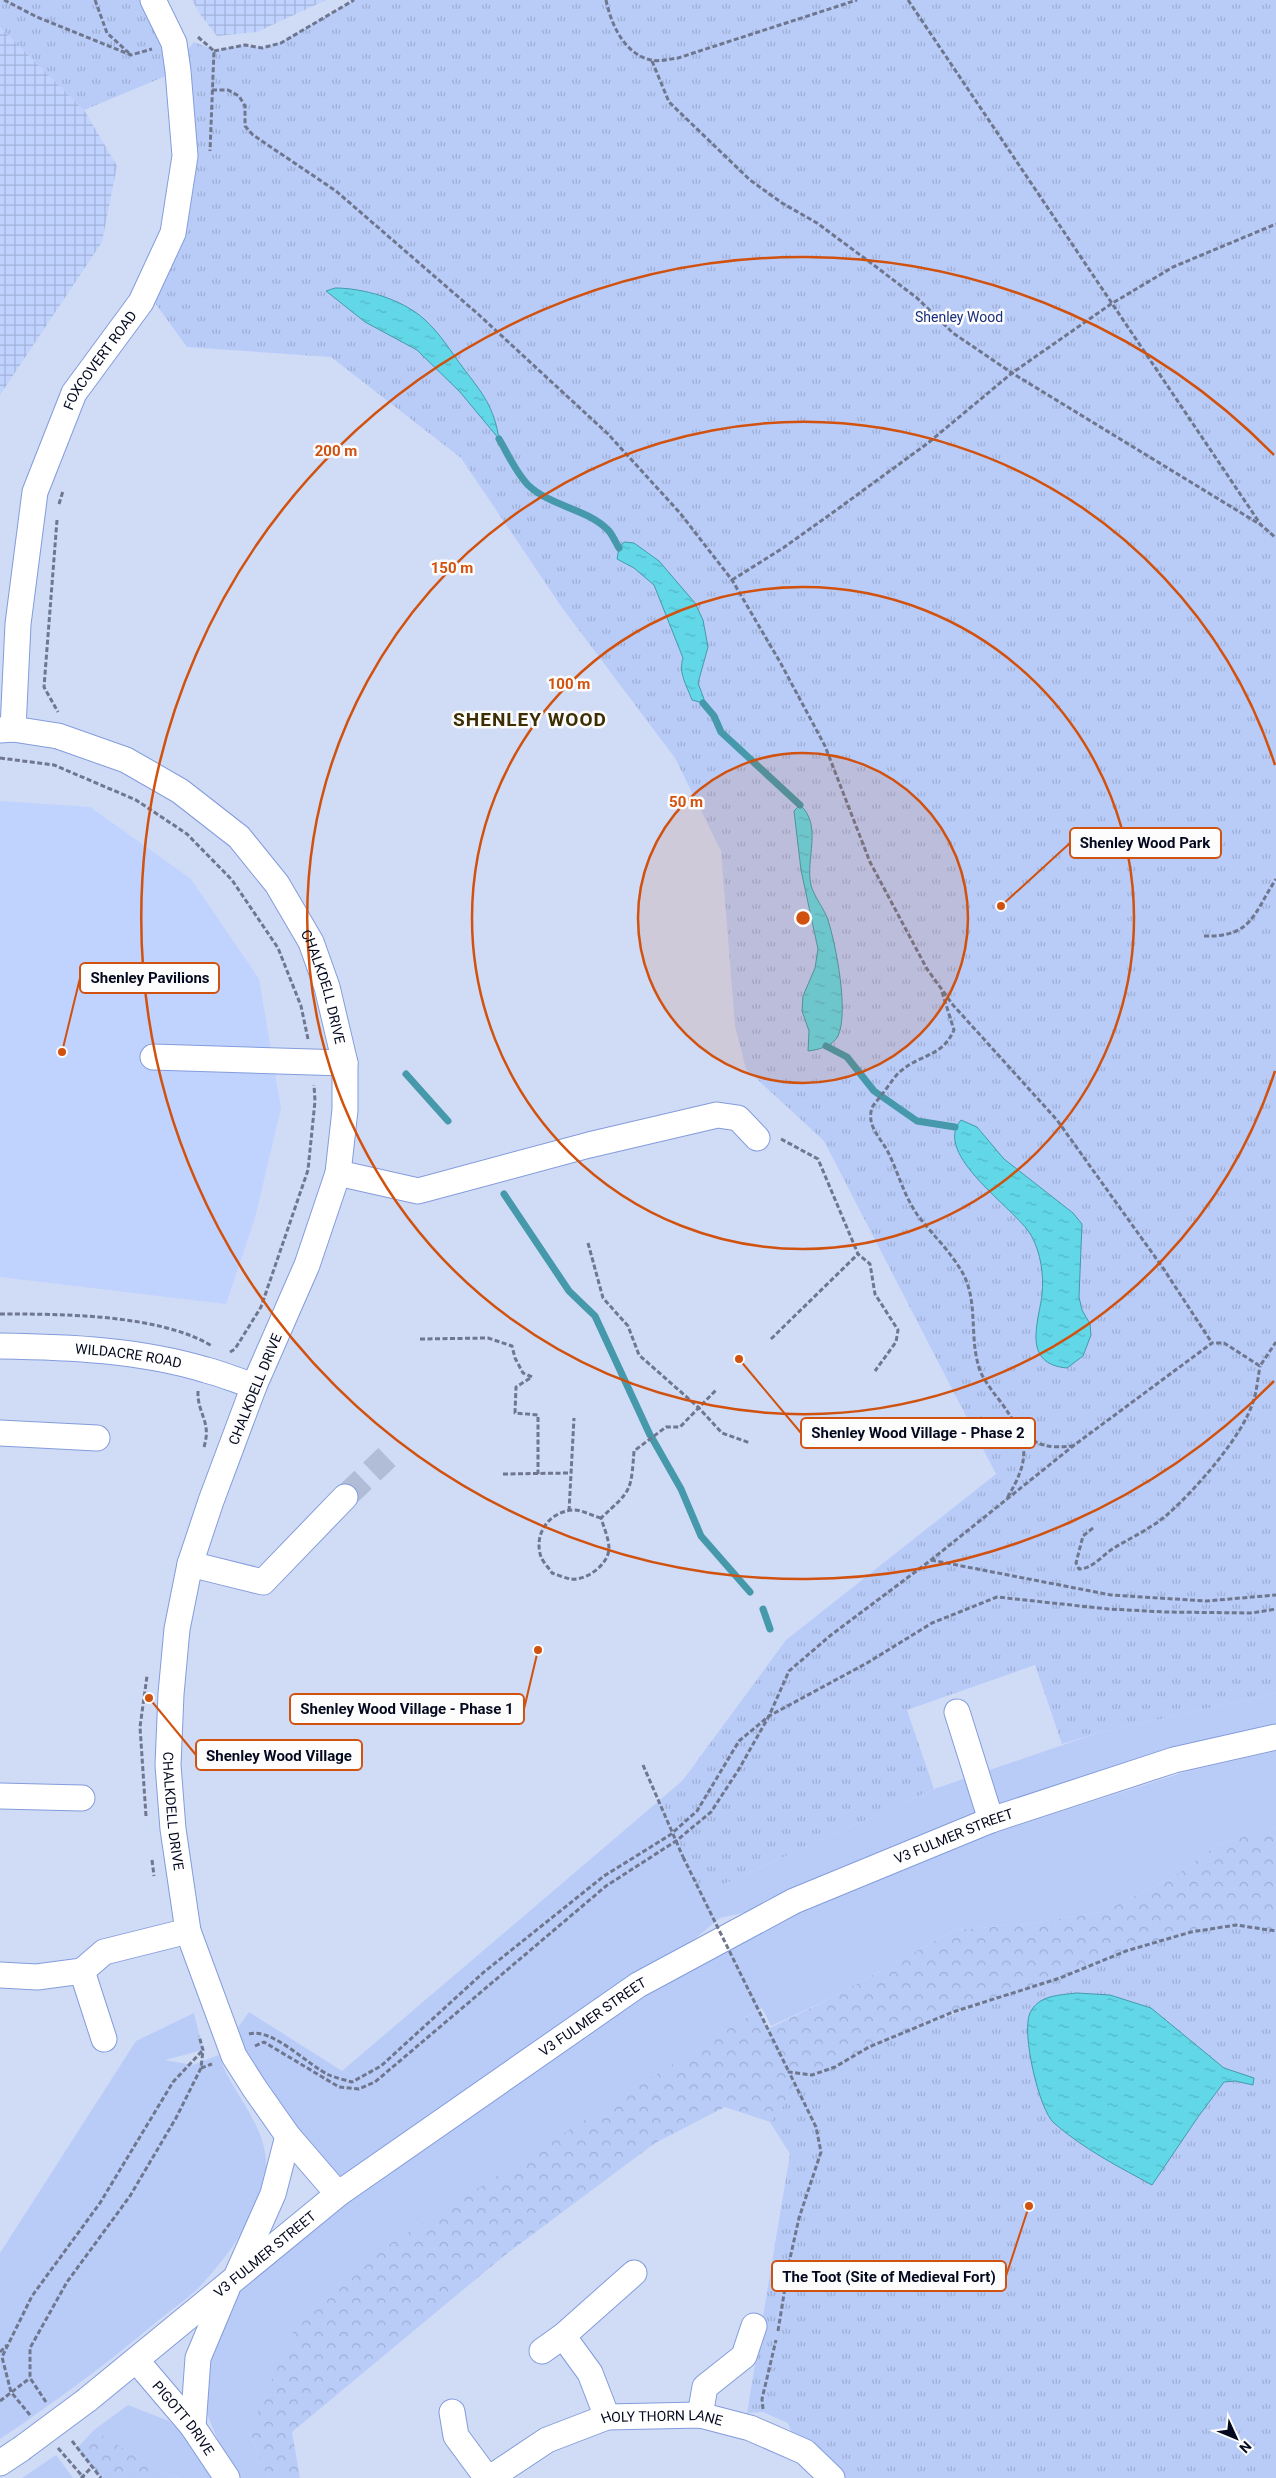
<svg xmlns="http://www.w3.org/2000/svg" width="1276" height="2478" viewBox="0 0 1276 2478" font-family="Roboto,sans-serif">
<defs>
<pattern id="industrial-grid" width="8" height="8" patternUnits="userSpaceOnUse" patternTransform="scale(1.25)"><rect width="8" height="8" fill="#c0d2fe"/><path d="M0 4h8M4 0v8" fill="none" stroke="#a3b3d9"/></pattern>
<pattern id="forest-crowns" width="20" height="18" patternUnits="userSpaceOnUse" patternTransform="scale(1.25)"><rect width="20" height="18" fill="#b9ccf8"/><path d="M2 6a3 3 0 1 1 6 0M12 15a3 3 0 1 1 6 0" fill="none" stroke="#9daed4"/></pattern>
<pattern id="park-tufts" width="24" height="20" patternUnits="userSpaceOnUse" patternTransform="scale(1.25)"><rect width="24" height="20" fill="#b9ccf8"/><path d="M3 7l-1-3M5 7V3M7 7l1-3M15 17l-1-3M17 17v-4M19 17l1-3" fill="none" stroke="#9daed4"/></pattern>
<pattern id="water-ripples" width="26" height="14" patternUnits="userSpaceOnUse" patternTransform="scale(1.25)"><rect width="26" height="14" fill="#61d7e7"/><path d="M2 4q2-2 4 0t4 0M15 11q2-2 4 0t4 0" fill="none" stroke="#53b7c6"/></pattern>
</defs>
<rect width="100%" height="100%" fill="#d0dbf6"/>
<polygon fill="#c0d2fe" points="0,801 90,807 191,879 259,979 281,1108 255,1218 226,1304 0,1277"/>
<g fill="url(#industrial-grid)">
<polygon points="192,0 326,0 257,32 217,36 200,14"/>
<polygon points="0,27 84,110 117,166 102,242 0,395"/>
</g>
<g fill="#b9ccf8">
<polygon points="1276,1693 1276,1737 1174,1760 794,1901 720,1918 640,1984 713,1956 799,1913 969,1841 1188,1771 1276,1751 1276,1827 1217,1845 1175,1876 1102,1912 1025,1924 955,1930 831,1998 771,2026 762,2008 746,2017 249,2432 268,2478 229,2478 220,2445 204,2407 198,2358 229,2284 338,2194 229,2040 249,2012 342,2071 661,1799 683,1857 702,1894 934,1789 1098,1733"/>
<path d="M194,2013L203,2050L165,2060L192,2065L219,2055C230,2092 266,2123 266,2164C266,2205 230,2253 204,2282C190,2298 170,2310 154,2324C105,2365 54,2403 0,2439V2253L136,2041Z"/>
<polygon points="128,2405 169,2421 206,2457 221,2478 179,2478 161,2472 94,2430"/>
<polygon points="56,2455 73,2478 22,2478"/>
</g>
<g fill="url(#forest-crowns)">
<polygon points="1276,1827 1276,1931 1236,1925 1191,1932 1126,1951 1060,1978 953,2012 869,2047 835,2067 812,2075 789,2072 796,2090 770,2122 725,2107 655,2143 505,2255 292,2432 300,2478 268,2478 249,2432 294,2330 390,2244 758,2010 768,2029 831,1998 955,1930 1025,1924 1102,1912 1175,1876 1217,1845"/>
<polygon points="94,2430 161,2472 179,2478 101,2478 77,2448"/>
</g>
<g fill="url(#park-tufts)">
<polygon points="0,0 153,0 178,71 84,110 0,27"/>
<polygon points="354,0 1276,0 1276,1693 1098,1733 1062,1744 1035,1665 907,1710 934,1789 702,1894 683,1857 661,1799 683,1780 786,1640 996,1474 824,1141 746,1069 735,1026 721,851 675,758 563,609 461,458 331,357 187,347 150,296 179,235 187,50 194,42 214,50 245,45 262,48 281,42"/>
<polygon points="1236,1925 1276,1931 1276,2478 839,2478 793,2436 788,2423 763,2412 747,2413 790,2154 770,2122 796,2090 789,2072 813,2075 835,2067 869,2047 912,2029 1014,1992 1060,1978 1126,1951 1191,1932"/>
</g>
<g fill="url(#water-ripples)" stroke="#4599ab">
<path d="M335,288C363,288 402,299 424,319C440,333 451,352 464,369C483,394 494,407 499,439L460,392L417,350L365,322L326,291Z"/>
<path d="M624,542L634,543L659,561L695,603L703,620L708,647L698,683L704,699L703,703L692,700C687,686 678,673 683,658L654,585L634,568L617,559L619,548Z"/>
<path d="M800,805C823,825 805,859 811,885C814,897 824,908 828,920C836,945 849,1012 838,1036C833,1046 818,1050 808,1051L809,1031L802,1011L803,996L815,968L818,949L801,870L794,811Z"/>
<path d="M961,1120L977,1127L1004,1159L1073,1213L1082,1224L1079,1297L1082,1310L1090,1324L1091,1335L1083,1356L1067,1368C1022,1364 1038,1324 1042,1295C1044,1275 1041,1253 1031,1235C1015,1208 931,1154 961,1120Z"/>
<path d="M1077,1993L1110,1995L1151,2008L1224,2068L1254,2078L1253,2085L1235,2081L1224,2082L1198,2117L1152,2185C1119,2167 1082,2148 1054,2123C1039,2110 1021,2032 1030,2013C1038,1995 1060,1995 1077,1993Z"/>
</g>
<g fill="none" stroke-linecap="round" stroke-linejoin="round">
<g stroke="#4599ab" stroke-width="7">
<path d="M499,439C508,454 516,473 528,485C551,507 587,508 609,531C613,536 616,543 619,548"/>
<polyline points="703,703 714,716 721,732 800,805"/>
<polyline points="826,1046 847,1057 874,1091 917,1121 955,1127"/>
<polyline points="406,1074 448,1121"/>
<polyline points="504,1194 569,1291 595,1316 650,1435"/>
<polyline points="652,1438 681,1489 701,1536 750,1592"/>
<polyline points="763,1609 770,1629"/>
</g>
<polyline stroke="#b1bcd6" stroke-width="25" stroke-dasharray="25 12" stroke-linecap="butt" points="345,1497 387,1457"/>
<g stroke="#839cdb" stroke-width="27">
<g id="minor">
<path id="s1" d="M13,729L18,624L35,492L74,393L141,302L173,233L185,156L178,71L174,43L153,0"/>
<path id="s2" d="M0,730L13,729L58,736L126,760L180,791L239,837L277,884L311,942L327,987L345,1063V1110L338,1173L307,1265L254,1386L211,1501L190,1564L177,1629L171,1694L168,1765L173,1829L188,1931L234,2056L255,2089L288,2136L338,2194"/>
<polyline points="153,1057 345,1063"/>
<polyline points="338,1173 418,1191 589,1145 717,1115 738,1118 757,1138"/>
<path id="s3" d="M0,1346C69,1347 140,1350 206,1370C222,1374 238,1381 254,1386"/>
<polyline points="0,1433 97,1438"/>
<polyline points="190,1564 263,1582 345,1497"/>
<polyline points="957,1712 991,1820"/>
<polyline points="0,1796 82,1798"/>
<polyline points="82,1971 104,2039"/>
<polyline points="0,1975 37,1977 82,1971 104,1952 188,1931"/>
<polyline points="237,2275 273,2194 288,2136"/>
<polyline points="563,2336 634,2273"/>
<polyline points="542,2351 563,2336 590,2373 607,2417"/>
<path id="s4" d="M136,2360L193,2427L227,2478"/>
<path id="s5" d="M87,2400L338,2194L638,1985L794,1901L991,1820L1174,1760L1276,1737"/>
<polyline points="452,2412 456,2436 487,2478"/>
<polyline points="700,2415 705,2387 744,2356 754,2326"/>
<polyline points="193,2427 198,2358 227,2289"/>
<polyline points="0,2463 21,2449"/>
<path id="s6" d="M490,2478L547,2440L607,2417L700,2415L750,2428L805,2452L832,2478"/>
</g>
</g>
<g stroke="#6f778f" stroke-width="3" stroke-dasharray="5 2.5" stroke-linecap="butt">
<polyline points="4,0 37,17 131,55 152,49"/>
<polyline points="95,0 107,33 129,53"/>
<path d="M606,0C611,24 624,54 651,60C658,62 670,59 678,58L857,0"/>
<polyline points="908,0 1261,525 1276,538"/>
<polyline points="198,37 214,51 210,151"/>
<polyline points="214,51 245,45 262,48 281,43 354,0"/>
<polyline points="652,61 669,102 750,180 782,203 817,223 875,266 917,298 953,333 1012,373 1261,525"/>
<polyline points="212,90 228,90 239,96 245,106 245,126 253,135 336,191 478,314 608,434 680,513 732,580 780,662 825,746 870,862 927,969 953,1005 1057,1120 1163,1268 1212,1343"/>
<polyline points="59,504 63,491"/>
<polyline points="57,520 44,687 58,712"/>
<polyline points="732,580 783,548 835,511 928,443 1012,373 1111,304 1173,267 1276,224"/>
<polyline points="0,758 54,765 136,800 187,834 232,880 278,948 301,1006 308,1039"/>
<path d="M1204,936C1253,937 1253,914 1276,879"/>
<path d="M942,992L954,1030C942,1057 923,1053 902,1070C895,1075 889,1086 883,1093C880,1098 874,1103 872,1108C866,1126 881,1138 888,1152C899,1174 904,1197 919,1217C932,1234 948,1249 959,1267C981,1299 967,1338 981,1373C986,1383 993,1392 1000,1401C1029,1441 1032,1457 1006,1500"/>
<polyline points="781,1139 818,1159 858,1254 870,1264 875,1294 898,1330 896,1342 875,1371"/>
<polyline points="588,1243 603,1298 628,1326 639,1355 698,1407 722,1433 750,1443"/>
<path d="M0,1314C61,1314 159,1314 212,1346"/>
<polyline points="420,1339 488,1338 512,1346 515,1358 523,1373 532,1377 516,1387 515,1413 538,1415 538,1474"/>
<polyline points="771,1339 858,1254"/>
<polyline points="230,1352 235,1349 261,1307 308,1170 315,1101 314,1085"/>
<path d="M198,1391C197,1414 212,1421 204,1447"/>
<path d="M1021,1431C1039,1447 1049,1448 1073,1446"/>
<polyline points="503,1474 569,1473"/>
<polyline points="569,1511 574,1418"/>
<path d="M601,1518C592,1516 583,1510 574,1510C550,1511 533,1533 541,1557C543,1562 549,1568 552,1573C558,1575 565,1578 571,1579C586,1581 608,1565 609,1549C609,1539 604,1528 601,1518C631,1490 631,1493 634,1451L666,1427H680L717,1389"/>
<path d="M1093,1528L1083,1536L1076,1563L1079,1569C1093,1569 1102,1555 1114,1548C1132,1537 1152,1528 1168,1514C1196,1489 1244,1435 1254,1399C1257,1389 1258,1377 1260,1366"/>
<polyline points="931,1560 1111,1595 1206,1601 1276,1595"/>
<polyline points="643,1765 683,1857"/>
<polyline points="146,1816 140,1727 147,1676"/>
<polyline points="152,1860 154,1876"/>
<path d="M249,2034C272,2027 309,2066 329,2075C336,2078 345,2080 352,2082L381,2066L484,1972L604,1876L670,1835L697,1811L739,1741L769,1716L867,1663L932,1623L997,1597L1108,1609L1166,1612L1252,1613L1276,1609"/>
<polyline points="255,2046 264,2042 339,2087 359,2089 375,2082 606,1886 676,1841 711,1812 739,1769 769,1716 789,1671 831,1635 931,1560 1073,1446 1212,1343 1224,1343 1260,1366 1276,1342"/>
<polyline points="201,2068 212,2064"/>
<polyline points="778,2331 789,2263 799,2218 821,2152 816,2127 789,2072 812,2075 835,2067 869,2047 953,2012 1060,1978 1126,1951 1191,1932 1236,1925 1276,1931"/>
<polyline points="0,2352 7,2345"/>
<polyline points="0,2401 30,2378"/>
<polyline points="46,2402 30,2378 30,2348 67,2282 130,2196 176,2118 201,2068 203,2050 199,2036"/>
<polyline points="763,2409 762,2399 776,2340"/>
<polyline points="30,2415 11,2392 2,2357 32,2296 100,2203 173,2082 203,2050"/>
<polyline points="72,2441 101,2478"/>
<polyline points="58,2448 84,2478"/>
<polyline points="81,2478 92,2467"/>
</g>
<use href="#minor" stroke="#fff" stroke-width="25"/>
<g stroke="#839cdb" stroke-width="27" stroke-linecap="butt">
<polyline id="minor-bridge" points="21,2449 87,2400"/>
</g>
<polyline stroke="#6f778f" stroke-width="3" stroke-dasharray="5 2.5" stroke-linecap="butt" points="683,1857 789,2072"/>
<use href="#minor-bridge" stroke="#fff" stroke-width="25"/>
</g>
<circle cx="803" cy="918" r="165" fill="#d1510e" fill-opacity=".12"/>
<g fill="none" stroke="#d1510e" stroke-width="2.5">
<circle cx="803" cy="918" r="165"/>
<circle cx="803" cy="918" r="331"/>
<path d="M1275 1071A496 496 0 1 1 1275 765"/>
<path d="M1274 1381A661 661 0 1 1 1274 455"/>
</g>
<g text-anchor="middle" stroke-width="5" stroke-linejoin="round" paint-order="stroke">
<g font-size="14" fill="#182d7d" stroke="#fcfcfc">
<text x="959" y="322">Shenley Wood</text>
</g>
<g font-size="14" fill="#04091f" stroke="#fcfcfc">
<text dy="5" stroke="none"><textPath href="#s1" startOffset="386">FOXCOVERT ROAD</textPath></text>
<text dy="5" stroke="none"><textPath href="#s2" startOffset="442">CHALKDELL DRIVE</textPath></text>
<text dy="5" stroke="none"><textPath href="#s3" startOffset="129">WILDACRE ROAD</textPath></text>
<text transform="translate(255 1389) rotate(-68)" y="5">CHALKDELL DRIVE</text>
<text dy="5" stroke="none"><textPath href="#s2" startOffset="1299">CHALKDELL DRIVE</textPath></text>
<text dy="5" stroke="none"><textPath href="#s5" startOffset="1040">V3 FULMER STREET</textPath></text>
<text dy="5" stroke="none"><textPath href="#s5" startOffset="635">V3 FULMER STREET</textPath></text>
<text dy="5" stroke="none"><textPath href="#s5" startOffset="230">V3 FULMER STREET</textPath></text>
<text dy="5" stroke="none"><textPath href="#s4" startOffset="75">PIGOTT DRIVE</textPath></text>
<text dy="5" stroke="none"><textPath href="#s6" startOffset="188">HOLY THORN LANE</textPath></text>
</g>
<g font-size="19" font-weight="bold" letter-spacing="1" fill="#3c2d03" stroke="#fcfcfc">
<text x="530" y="726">SHENLEY WOOD</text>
</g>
</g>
<circle cx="803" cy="918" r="8" fill="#d1510e" stroke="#fcfcfc" stroke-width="2.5"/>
<g font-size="15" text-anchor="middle" font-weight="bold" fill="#d1510e" stroke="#fcfcfc" stroke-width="5" stroke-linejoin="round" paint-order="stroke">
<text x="336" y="456">200 m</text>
<text x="452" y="573">150 m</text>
<text x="569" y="689">100 m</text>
<text x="686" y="807">50 m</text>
</g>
<path fill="none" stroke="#d1510e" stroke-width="2" d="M1001 906L1070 843M62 1052L80 978M739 1359L801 1433M538 1650L524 1709M149 1698L196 1755M1029 2206L1006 2276"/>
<g fill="#d1510e" stroke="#fcfcfc" stroke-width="2">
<circle cx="1001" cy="906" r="5"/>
<circle cx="62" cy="1052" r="5"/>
<circle cx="739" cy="1359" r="5"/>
<circle cx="538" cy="1650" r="5"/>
<circle cx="149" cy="1698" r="5"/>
<circle cx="1029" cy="2206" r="5"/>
</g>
<g fill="#fcfcfc" stroke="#d1510e" stroke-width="2">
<rect x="1070" y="828" width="151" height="30" rx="5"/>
<rect x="80" y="963" width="139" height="30" rx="5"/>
<rect x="801" y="1418" width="234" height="30" rx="5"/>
<rect x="290" y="1694" width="234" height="30" rx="5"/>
<rect x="196" y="1740" width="166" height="30" rx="5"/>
<rect x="772" y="2261" width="234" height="30" rx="5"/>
</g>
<g font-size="15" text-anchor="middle" font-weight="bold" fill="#04091f">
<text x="1145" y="848">Shenley Wood Park</text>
<text x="150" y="983">Shenley Pavilions</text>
<text x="918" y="1438">Shenley Wood Village - Phase 2</text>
<text x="407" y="1714">Shenley Wood Village - Phase 1</text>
<text x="279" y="1761">Shenley Wood Village</text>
<text x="889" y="2282">The Toot (Site of Medieval Fort)</text>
</g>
<g transform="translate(1236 2438) rotate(134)" stroke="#fcfcfc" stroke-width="4" paint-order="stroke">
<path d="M0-4L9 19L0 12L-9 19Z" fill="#04091f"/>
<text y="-8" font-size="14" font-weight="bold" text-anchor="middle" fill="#04091f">N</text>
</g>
</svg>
